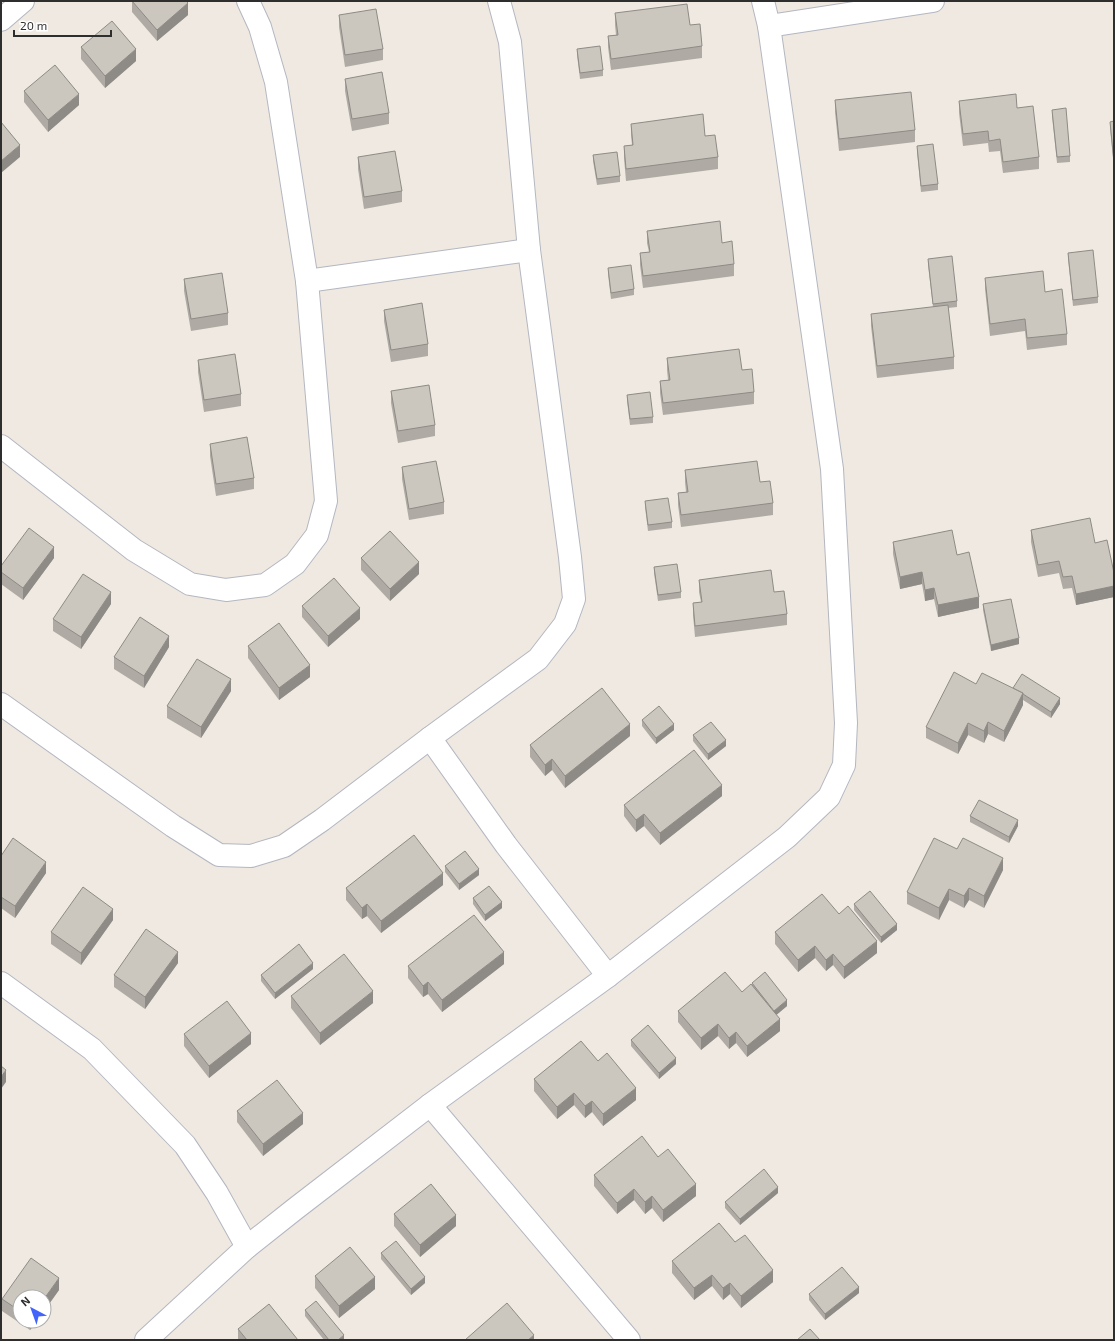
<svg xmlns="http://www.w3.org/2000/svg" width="1115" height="1341" viewBox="0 0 1115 1341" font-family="'Exo 2',sans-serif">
<rect width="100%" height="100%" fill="#efe9e1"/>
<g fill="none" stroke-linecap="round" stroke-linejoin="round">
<g stroke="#b4b7c1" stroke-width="24">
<g id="minor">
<polyline points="1,20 23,1"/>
<polyline points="769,26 933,1"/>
<polyline points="307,281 529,250"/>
<polyline points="1,446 134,550 190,584 226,590 265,585 295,564 317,535 326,501 307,281 276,82 260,27 248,1"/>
<polyline points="1,704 173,826 219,855 251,856 284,846 322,820 430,738 538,659 565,624 574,599 570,557 529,250 510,42 499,1"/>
<polyline points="430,738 506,845 608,976"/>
<polyline points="1,983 92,1049 185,1145 217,1193 247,1247"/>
<polyline points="430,1105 629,1340"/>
<polyline points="146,1340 247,1247 295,1209 430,1105 608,976 787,837 829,797 844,765 846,723 832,469 769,26 763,1"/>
</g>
</g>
<use href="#minor" stroke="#fff" stroke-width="22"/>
</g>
<g fill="#afaba4">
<polygon points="132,1 186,1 188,15 157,41 132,12"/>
<polygon points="615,13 702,46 702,58 611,70 608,47 608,36 616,35 615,25"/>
<polygon points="339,15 383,49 383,60 345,67 339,27"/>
<polygon points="81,47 136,61 105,88 81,59"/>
<polygon points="577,49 603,70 603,76 580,79 577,55"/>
<polygon points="345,79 389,113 389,124 352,131 345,91"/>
<polygon points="24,91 79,105 48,132 24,102"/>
<polygon points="835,100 915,130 915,142 839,151 835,112"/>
<polygon points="959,101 1017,108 1039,157 1039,169 1003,173 1000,151 989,152 988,143 963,146 959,113"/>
<polygon points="1052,110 1070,156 1070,162 1057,163 1052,116"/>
<polygon points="1114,121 1114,168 1110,128 1110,122"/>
<polygon points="631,124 705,136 718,157 718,169 626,181 624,158 624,146 632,145 631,135"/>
<polygon points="917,146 938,184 938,190 921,192 917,152"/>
<polygon points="593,155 620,176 620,182 597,185 593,161"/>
<polygon points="358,157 402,191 402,202 364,209 358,169"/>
<polygon points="647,231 722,243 734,264 734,276 643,288 640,265 640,253 649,252 647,243"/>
<polygon points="1068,253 1098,297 1098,303 1073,306 1068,259"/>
<polygon points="928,259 957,301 957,307 948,308 954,357 954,369 877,378 871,326 871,314 933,307 928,265"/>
<polygon points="608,268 634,289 634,295 611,299 608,274"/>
<polygon points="985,278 1045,292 1067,334 1067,345 1027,350 1025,331 990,336 985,289"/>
<polygon points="184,279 228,313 228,325 191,331 184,291"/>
<polygon points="384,310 428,344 428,356 391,362 384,321"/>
<polygon points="667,358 742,370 754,392 754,404 663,415 660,393 660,381 668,380 667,370"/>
<polygon points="198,360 241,394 241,406 204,412 198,372"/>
<polygon points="391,391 435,425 435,436 398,443 391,403"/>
<polygon points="627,395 653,417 653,423 630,425 627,401"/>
<polygon points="210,444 254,478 254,489 216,496 210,456"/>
<polygon points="402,467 444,502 444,514 409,520 402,479"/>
<polygon points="685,470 760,482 773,503 773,515 681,527 678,505 678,493 686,492 685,482"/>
<polygon points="645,501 672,522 672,528 648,531 645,507"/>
<polygon points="1031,530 1095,543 1114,573 1114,597 1076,605 1072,588 1063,589 1059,573 1038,577 1031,542"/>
<polygon points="893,542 957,555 979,608 938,617 934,599 925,601 922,584 900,589 893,554"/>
<polygon points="54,558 23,600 1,584 1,566"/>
<polygon points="361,558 419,574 390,601 361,570"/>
<polygon points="654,567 681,592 681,598 658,601 654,573"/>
<polygon points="699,580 774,592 787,614 787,625 695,637 693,615 693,603 701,602 699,592"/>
<polygon points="111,604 81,649 53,631 53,619"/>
<polygon points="983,604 1019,644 991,651 983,610"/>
<polygon points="302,606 360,619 328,647 302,617"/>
<polygon points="248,646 310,677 279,700 248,658"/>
<polygon points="169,647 144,688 114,669 114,657"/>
<polygon points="976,684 1013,689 1060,704 1051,718 1023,700 1023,705 1004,742 988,734 984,743 968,735 958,754 926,738 926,727"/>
<polygon points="231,691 201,738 167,718 167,706"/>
<polygon points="642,720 674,730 656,744 642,726"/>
<polygon points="693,735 726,746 708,760 693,741"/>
<polygon points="630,736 565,788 552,770 545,776 530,757 530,745"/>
<polygon points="722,796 660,845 644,826 636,832 624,816 624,805"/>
<polygon points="970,816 1018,826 1009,843 970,822"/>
<polygon points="957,849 1003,870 984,908 969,900 964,908 949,900 939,920 907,904 907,892"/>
<polygon points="1,856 46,873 15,918 1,908"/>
<polygon points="445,866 479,875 459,890 445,872"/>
<polygon points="443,885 381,933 367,916 362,919 346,900 346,888"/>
<polygon points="473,898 502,908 485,921 473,904"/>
<polygon points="854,904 897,930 881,943 854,910"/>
<polygon points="839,914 877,953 844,979 833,965 826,971 815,958 798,972 775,944 775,932"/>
<polygon points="113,920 81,965 51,944 51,932"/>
<polygon points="178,963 145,1009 114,987 114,975"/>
<polygon points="504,964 442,1012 428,994 423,997 408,978 408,966"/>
<polygon points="313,969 275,999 261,981 261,975"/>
<polygon points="752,983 787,1006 776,1015 780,1031 747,1057 736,1043 729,1049 718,1036 701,1050 678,1022 678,1011 742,992 752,985"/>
<polygon points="291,996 373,1003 320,1045 291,1008"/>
<polygon points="184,1034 251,1044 209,1078 184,1046"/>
<polygon points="631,1040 676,1064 659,1079 631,1046"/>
<polygon points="598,1061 636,1100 603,1126 592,1112 585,1118 574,1105 557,1119 534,1091 534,1079"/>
<polygon points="237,1111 303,1124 263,1156 237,1122"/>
<polygon points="658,1157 696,1196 663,1222 652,1208 645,1214 634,1200 617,1214 594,1186 594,1175"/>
<polygon points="778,1193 740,1225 725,1208 725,1202"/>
<polygon points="394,1214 456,1226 420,1257 394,1226"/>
<polygon points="735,1242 773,1282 741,1308 730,1294 723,1300 712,1286 694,1300 672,1273 672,1261"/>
<polygon points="381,1253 425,1283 411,1295 381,1259"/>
<polygon points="315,1276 375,1289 339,1318 315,1288"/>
<polygon points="59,1290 44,1311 44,1297 20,1297 20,1321 37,1321 30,1330 2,1311 2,1299"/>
<polygon points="859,1293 825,1320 809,1300 809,1294"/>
<polygon points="305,1310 344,1340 324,1340 305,1316"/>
<polygon points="238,1329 298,1340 238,1340"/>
</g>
<g fill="#8e8b86">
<polygon points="188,3 188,15 157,41 157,30"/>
<polygon points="136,49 136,61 105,88 105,76"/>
<polygon points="79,94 79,105 48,132 48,120"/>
<polygon points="20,145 20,157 1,173 1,161"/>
<polygon points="54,547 54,558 23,600 23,588"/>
<polygon points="419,562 419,574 390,601 390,589"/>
<polygon points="922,572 922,584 900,589 900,577"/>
<polygon points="1114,586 1114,597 1076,605 1076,594"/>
<polygon points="934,588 934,599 925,601 925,590"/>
<polygon points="111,592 111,604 81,649 81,637"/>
<polygon points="979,597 979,608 938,617 938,605"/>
<polygon points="360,608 360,619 328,647 328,636"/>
<polygon points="169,636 169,647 144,688 144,676"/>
<polygon points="1019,638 1019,644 991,651 991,645"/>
<polygon points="310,665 310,677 279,700 279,688"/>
<polygon points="231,679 231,691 201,738 201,727"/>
<polygon points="1023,693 1023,705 1004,742 1004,731"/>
<polygon points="1060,698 1060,704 1051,718 1051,712"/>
<polygon points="988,722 988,734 984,743 984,731"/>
<polygon points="968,723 968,735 958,754 958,743"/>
<polygon points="630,724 630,736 565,788 565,776"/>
<polygon points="674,724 674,730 656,744 656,738"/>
<polygon points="726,740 726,746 708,760 708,754"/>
<polygon points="552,759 552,770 545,776 545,765"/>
<polygon points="722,785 722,796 660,845 660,833"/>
<polygon points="644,814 644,826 636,832 636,820"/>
<polygon points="1018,820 1018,826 1009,843 1009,837"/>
<polygon points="1003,858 1003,870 984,908 984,896"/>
<polygon points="46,862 46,873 15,918 15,906"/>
<polygon points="479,869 479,875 459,890 459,884"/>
<polygon points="443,873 443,885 381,933 381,921"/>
<polygon points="969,888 969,900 964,908 964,896"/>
<polygon points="949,889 949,900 939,920 939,908"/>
<polygon points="502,902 502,908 485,921 485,915"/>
<polygon points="367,904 367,916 362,919 362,908"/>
<polygon points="113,909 113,920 81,965 81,953"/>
<polygon points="897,924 897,930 881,943 881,937"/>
<polygon points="877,941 877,953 844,979 844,967"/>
<polygon points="815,946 815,958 798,972 798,960"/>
<polygon points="178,952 178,963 145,1009 145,997"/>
<polygon points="504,952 504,964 442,1012 442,1000"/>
<polygon points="833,954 833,965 826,971 826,960"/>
<polygon points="313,963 313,969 275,999 275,993"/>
<polygon points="428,982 428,994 423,997 423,986"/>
<polygon points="373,991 373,1003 320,1045 320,1033"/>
<polygon points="787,1000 787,1006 774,1017 774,1011"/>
<polygon points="780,1019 780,1031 747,1057 747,1046"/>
<polygon points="718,1024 718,1036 701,1050 701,1038"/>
<polygon points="736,1032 736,1043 729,1049 729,1038"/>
<polygon points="251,1033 251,1044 209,1078 209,1066"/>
<polygon points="676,1058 676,1064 659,1079 659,1073"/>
<polygon points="6,1070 6,1082 1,1089 1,1077"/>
<polygon points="636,1088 636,1100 603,1126 603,1114"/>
<polygon points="574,1093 574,1105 557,1119 557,1107"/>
<polygon points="592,1101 592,1112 585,1118 585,1106"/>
<polygon points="303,1113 303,1124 263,1156 263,1144"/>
<polygon points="696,1184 696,1196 663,1222 663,1210"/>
<polygon points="778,1187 778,1193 740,1225 740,1219"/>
<polygon points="634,1189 634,1200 617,1214 617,1203"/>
<polygon points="652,1196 652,1208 645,1214 645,1202"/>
<polygon points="456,1215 456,1226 420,1257 420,1245"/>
<polygon points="773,1270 773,1282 741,1308 741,1296"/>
<polygon points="712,1275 712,1286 694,1300 694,1288"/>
<polygon points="375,1277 375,1289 339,1318 339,1306"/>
<polygon points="425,1277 425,1283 411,1295 411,1289"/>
<polygon points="59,1278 59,1290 44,1311 44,1299"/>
<polygon points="730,1283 730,1294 723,1300 723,1288"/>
<polygon points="859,1287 859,1293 825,1320 825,1314"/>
<polygon points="30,1321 37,1321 30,1330"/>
<polygon points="344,1335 344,1340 338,1340"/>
<polygon points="534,1335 534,1340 528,1340"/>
</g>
<g fill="#cbc7bf" stroke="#8e8b86">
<polygon points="132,1 186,1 188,3 157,30"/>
<polygon points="687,4 690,25 700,24 702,46 611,59 608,36 618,35 615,13"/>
<polygon points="376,9 383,49 345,55 339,15"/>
<polygon points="112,21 136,49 105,76 81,47"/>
<polygon points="600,46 603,70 580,73 577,49"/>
<polygon points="55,65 79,94 48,120 24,91"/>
<polygon points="382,72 389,113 352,119 345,79"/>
<polygon points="911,92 915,130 839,139 835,100"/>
<polygon points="1016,94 1017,108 1033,106 1039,157 1003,162 1000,139 989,141 988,131 963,134 959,101"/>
<polygon points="1066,108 1070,156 1057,157 1052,110"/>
<polygon points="703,114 705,136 715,135 718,157 626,169 624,146 633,145 631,124"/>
<polygon points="1114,121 1114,162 1110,122"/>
<polygon points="1,122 20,145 1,161"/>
<polygon points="933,144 938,184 921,186 917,146"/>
<polygon points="395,151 402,191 364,197 358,157"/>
<polygon points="617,152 620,176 597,179 593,155"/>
<polygon points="720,221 722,243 732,241 734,264 643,276 640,253 650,252 647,231"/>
<polygon points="1093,250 1098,297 1073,300 1068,253"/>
<polygon points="952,256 957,301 933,304 928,259"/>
<polygon points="631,265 634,289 611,293 608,268"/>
<polygon points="1043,271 1045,292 1062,289 1067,334 1027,338 1025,319 990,324 985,278"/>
<polygon points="222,273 228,313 191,319 184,279"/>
<polygon points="422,303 428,344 391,350 384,310"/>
<polygon points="948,305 954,357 877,366 871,314"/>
<polygon points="739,349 742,370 752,369 754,392 663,403 660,381 670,380 667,358"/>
<polygon points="235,354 241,394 204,400 198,360"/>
<polygon points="429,385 435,425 398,431 391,391"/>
<polygon points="650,392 653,417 630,419 627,395"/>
<polygon points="247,437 254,478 216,484 210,444"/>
<polygon points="436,461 444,502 409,509 402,467"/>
<polygon points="757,461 760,482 770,481 773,503 681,515 678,493 688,492 685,470"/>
<polygon points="668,498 672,522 648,525 645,501"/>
<polygon points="1090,518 1095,543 1107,540 1114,573 1114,586 1076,594 1072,576 1063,577 1059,561 1038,565 1031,530"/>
<polygon points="29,528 54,547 23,588 1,572 1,566"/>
<polygon points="952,530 957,555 969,552 979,597 938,605 934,588 925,590 922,572 900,577 893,542"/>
<polygon points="390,531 419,562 390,589 361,558"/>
<polygon points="677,564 681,592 658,595 654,567"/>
<polygon points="771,570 774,592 784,591 787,614 695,626 693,603 702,602 699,580"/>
<polygon points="83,574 111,592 81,637 53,619"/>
<polygon points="334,578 360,608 328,636 302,606"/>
<polygon points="1011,599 1019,638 991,645 983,604"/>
<polygon points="140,617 169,636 144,676 114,657"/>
<polygon points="279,623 310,665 279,688 248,646"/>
<polygon points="197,659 231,679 201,727 167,706"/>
<polygon points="954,672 976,684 982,673 1023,693 1004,731 988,722 984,731 968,723 958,743 926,727"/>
<polygon points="1022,674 1060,698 1051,712 1023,694 1023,693 1013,688"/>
<polygon points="602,688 630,724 565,776 552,759 545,765 530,745"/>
<polygon points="659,706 674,724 656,738 642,720"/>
<polygon points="711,722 726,740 708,754 693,735"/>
<polygon points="694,750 722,785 660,833 644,814 636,820 624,805"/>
<polygon points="979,800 1018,820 1009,837 970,816"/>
<polygon points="414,835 443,873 381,921 367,904 362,908 346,888"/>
<polygon points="13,838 46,862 15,906 1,897 1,856"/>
<polygon points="934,838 957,849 963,838 1003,858 984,896 969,888 964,896 949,889 939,908 907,892"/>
<polygon points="465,851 479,869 459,884 445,866"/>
<polygon points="489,886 502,902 485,915 473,898"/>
<polygon points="83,887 113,909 81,953 51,932"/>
<polygon points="870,891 897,924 881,937 854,904"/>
<polygon points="822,894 839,914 848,906 877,941 844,967 833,954 826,960 815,946 798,960 775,932"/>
<polygon points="474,915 504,952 442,1000 428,982 423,986 408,966"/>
<polygon points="146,929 178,952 145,997 114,975"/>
<polygon points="299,944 313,963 275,993 261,975"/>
<polygon points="344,954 373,991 320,1033 291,996"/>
<polygon points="725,972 742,992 751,984 780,1019 747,1046 736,1032 729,1038 718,1024 701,1038 678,1011"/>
<polygon points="765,972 787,1000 774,1011 752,983"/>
<polygon points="227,1001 251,1033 209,1066 184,1034"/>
<polygon points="648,1025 676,1058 659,1073 631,1040"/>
<polygon points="581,1041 598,1061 607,1053 636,1088 603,1114 592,1101 585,1106 574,1093 557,1107 534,1079"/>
<polygon points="1,1066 6,1070 1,1077"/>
<polygon points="277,1080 303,1113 263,1144 237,1111"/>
<polygon points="642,1136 658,1157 668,1149 696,1184 663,1210 652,1196 645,1202 634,1189 617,1203 594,1175"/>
<polygon points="764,1169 778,1187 740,1219 725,1202"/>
<polygon points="431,1184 456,1215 420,1245 394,1214"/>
<polygon points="719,1223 735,1242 745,1235 773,1270 741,1296 730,1283 723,1288 712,1275 694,1288 672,1261"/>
<polygon points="396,1241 425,1277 411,1289 381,1253"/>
<polygon points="350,1247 375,1277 339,1306 315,1276"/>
<polygon points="31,1258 59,1278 44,1299 44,1297 20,1297 20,1311 2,1299"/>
<polygon points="842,1267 859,1287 825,1314 809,1294"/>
<polygon points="316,1301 344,1335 338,1340 329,1340 305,1310"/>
<polygon points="507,1303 534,1335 528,1340 465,1340"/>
<polygon points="269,1304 298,1340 247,1340 238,1329"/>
<polygon points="810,1329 820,1340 797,1340"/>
</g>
<rect width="1115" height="1341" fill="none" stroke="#2e2e2e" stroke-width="4"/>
<g transform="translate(32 1309) rotate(319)"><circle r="19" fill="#ffffff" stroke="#ababab"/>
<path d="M0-3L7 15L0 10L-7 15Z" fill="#4264fb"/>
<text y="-6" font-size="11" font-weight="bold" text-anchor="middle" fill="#2e2e2e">N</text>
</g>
<path d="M14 30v6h97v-6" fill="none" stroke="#2e2e2e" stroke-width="2"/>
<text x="20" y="30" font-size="12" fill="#2e2e2e" stroke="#ffffff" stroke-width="3" paint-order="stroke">20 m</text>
</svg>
